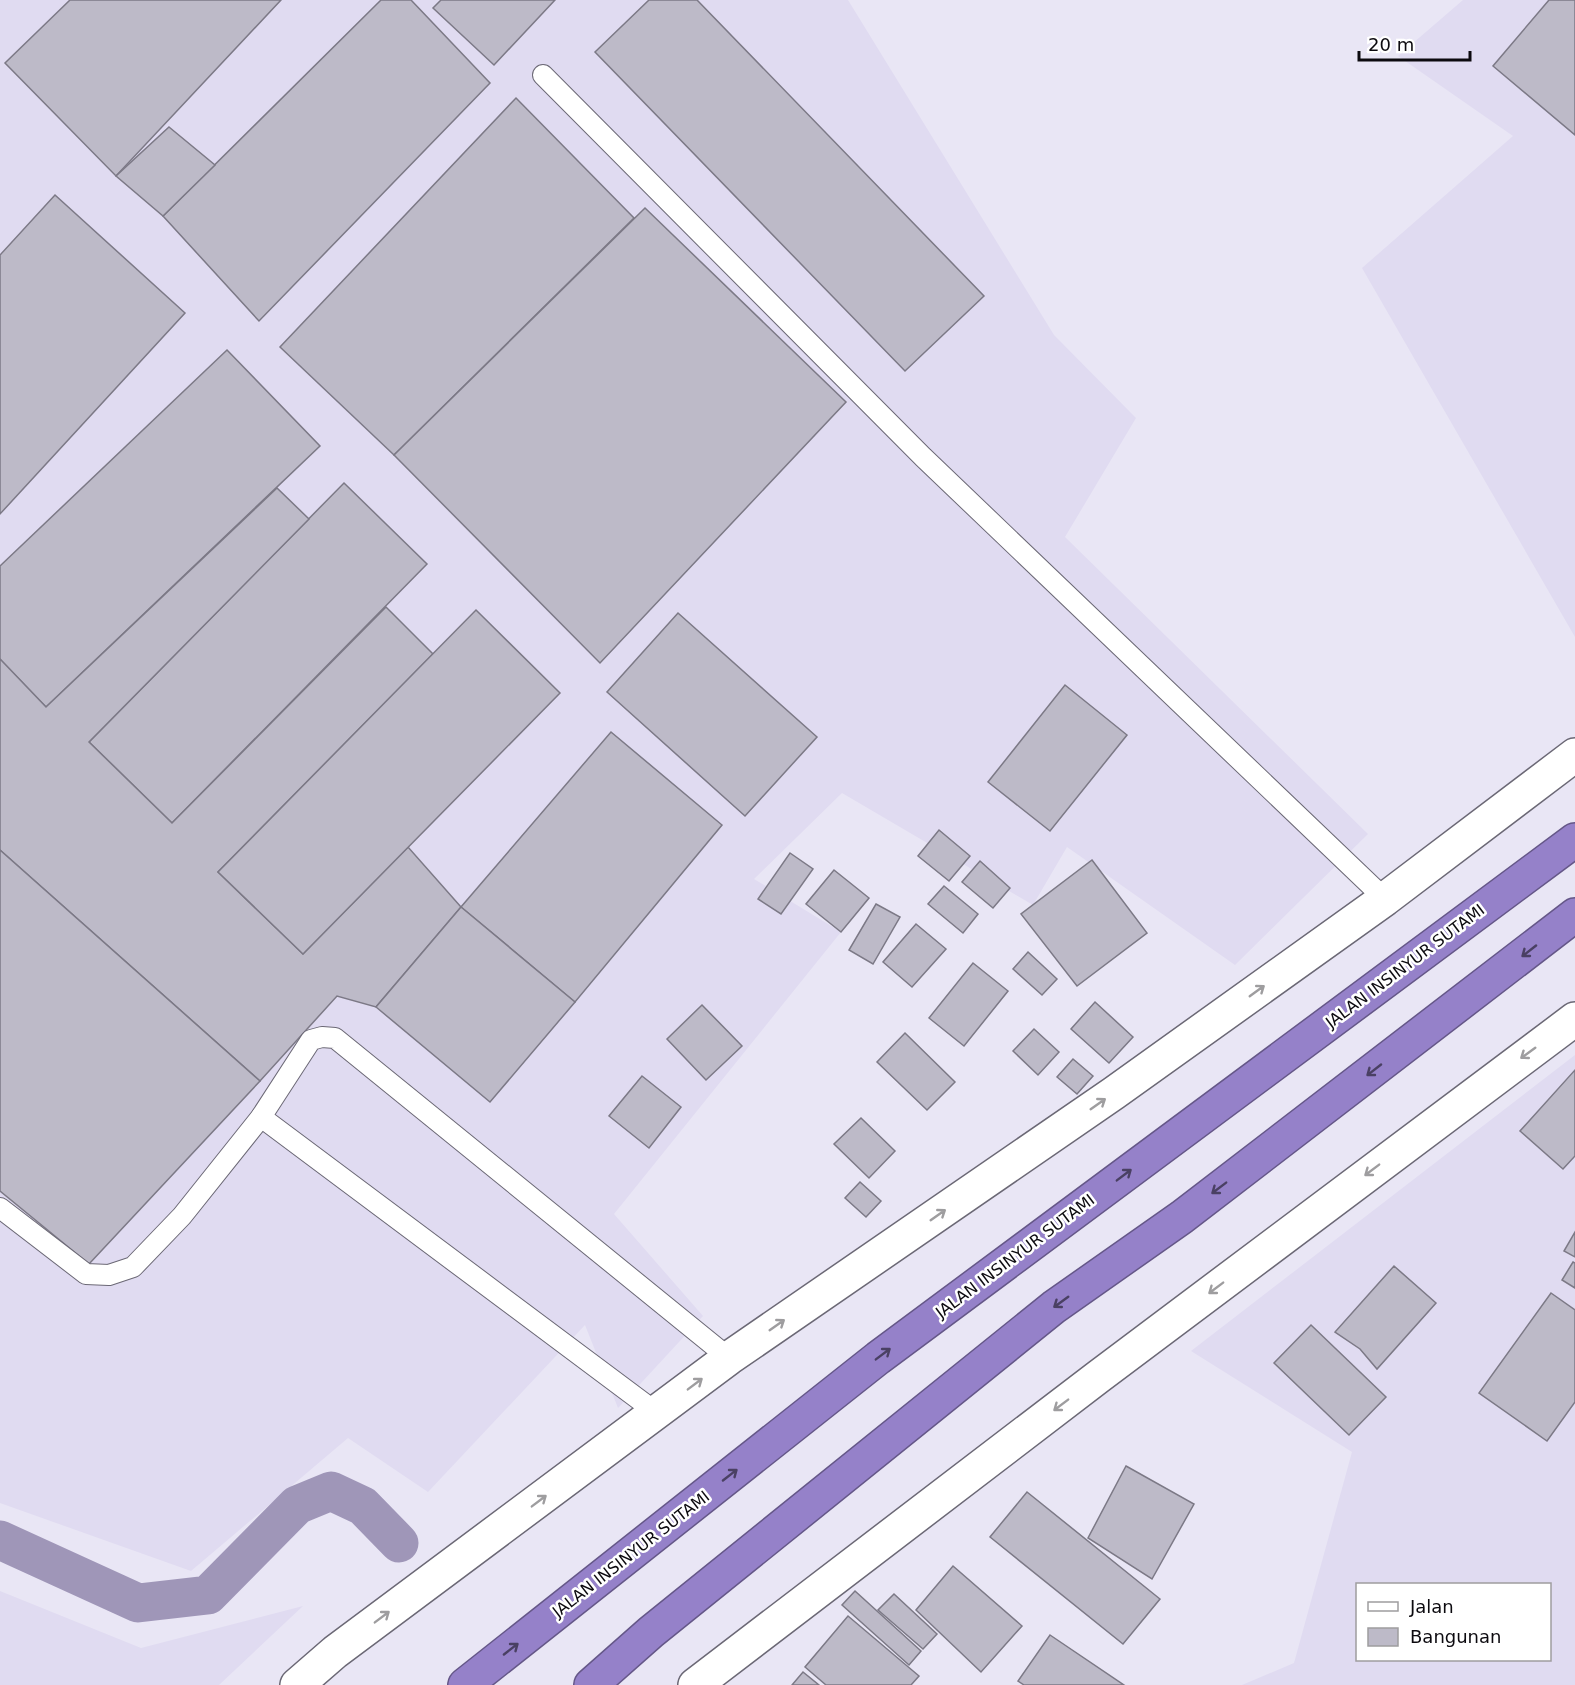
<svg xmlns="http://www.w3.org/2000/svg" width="1575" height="1685" font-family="'DejaVu Sans',sans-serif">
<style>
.built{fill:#e0dbf1;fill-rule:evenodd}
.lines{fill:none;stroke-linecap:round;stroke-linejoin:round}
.canal{stroke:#9f96b8;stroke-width:39}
.building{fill:#bdbac8;stroke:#7c7986;stroke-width:1.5}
.service-casing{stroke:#6b6875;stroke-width:22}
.tertiary-casing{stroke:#6b6875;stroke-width:36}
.motorway-casing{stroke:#655788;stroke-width:36}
.service{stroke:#fff;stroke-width:20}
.tertiary{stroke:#fff;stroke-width:33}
.motorway{stroke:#9581c9;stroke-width:33}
.oneway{stroke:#4a4063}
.oneway2{stroke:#9e9d9f}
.labels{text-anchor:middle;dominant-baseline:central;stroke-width:5;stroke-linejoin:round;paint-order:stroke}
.street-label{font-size:16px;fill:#0c0a0f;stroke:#fff}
</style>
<rect width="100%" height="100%" fill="#e9e6f5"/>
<g class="built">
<polygon points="0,0 848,0 1054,335 1136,418 1065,537 1368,834 1235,965 1067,847 1033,905 842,793 754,879 841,932 614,1214 703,1316 618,1408 585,1325 428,1492 348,1438 191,1571 0,1503"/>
<polygon points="1463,0 1575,0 1575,637 1362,268 1513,136 1398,56"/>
<path d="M 1575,1055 L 1575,1685 L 1242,1685 L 1294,1663 L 1352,1452 L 1191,1351 ZM 1358,1584 L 1550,1584 L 1550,1660 L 1358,1660 Z"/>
<polygon points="0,1591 141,1648 303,1606 219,1685 0,1685"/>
</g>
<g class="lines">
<polyline class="canal" points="0,1540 138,1603 208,1595 297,1505 331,1491 363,1506 399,1543"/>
</g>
<g class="building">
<polygon points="70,0 281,0 116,176 5,63"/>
<polygon points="381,0 411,0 490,83 259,321 163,216"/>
<polygon points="441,0 555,0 494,65 433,8"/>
<polygon points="649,0 697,0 984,296 905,371 595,52"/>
<polygon points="1549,0 1575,0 1575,135 1493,66"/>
<polygon points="516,98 634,218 394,455 280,347"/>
<polygon points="169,127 215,165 163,216 116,176"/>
<polygon points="55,195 185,313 0,514 0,255"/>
<polygon points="645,208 846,402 600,663 394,455"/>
<polygon points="227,350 320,446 46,707 0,659 0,566"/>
<polygon points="344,483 427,564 172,823 89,742"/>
<polygon points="277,488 309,519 89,742 172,823 386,607 433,654 218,872 303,954 408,847 461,907 376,1007 337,996 260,1081 0,850 0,659 46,707"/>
<polygon points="476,610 560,693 303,954 218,872"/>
<polygon points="678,613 817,737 745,816 607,692"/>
<polygon points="1065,685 1127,735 1050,831 988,782"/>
<polygon points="611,732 722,825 575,1002 461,907"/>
<polygon points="939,830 970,856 949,881 918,856"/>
<polygon points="0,850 260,1081 89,1264 0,1191"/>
<polygon points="790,853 813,869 781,914 758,899"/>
<polygon points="1092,860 1147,933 1077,986 1021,914"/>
<polygon points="980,861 1010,888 993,908 962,882"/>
<polygon points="834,870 869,898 841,932 806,904"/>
<polygon points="944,886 978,914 963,933 928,904"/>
<polygon points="876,904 900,917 873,964 849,950"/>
<polygon points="461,907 575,1002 490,1102 376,1007"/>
<polygon points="916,924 946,949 912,987 883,962"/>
<polygon points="1028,952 1057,979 1042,995 1013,969"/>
<polygon points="973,963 1008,991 964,1046 929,1018"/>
<polygon points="1095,1002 1133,1037 1109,1063 1071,1029"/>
<polygon points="702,1005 742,1046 706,1080 667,1039"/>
<polygon points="1034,1029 1059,1052 1038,1075 1013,1051"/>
<polygon points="905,1033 955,1082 927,1110 877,1062"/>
<polygon points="1073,1059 1093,1076 1077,1094 1057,1077"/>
<polygon points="1575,1070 1575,1156 1563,1169 1520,1131"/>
<polygon points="642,1076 681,1107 649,1148 609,1116"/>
<polygon points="861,1118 895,1151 869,1178 834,1144"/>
<polygon points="860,1182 881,1201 866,1217 845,1198"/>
<polygon points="1575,1232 1575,1257 1564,1251"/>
<polygon points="1573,1262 1575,1263 1575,1288 1562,1280"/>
<polygon points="1394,1266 1436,1303 1377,1369 1360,1349 1335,1332"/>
<polygon points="1551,1293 1575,1310 1575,1402 1547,1441 1479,1393"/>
<polygon points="1311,1325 1386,1397 1349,1435 1274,1363"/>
<polygon points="1126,1466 1194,1504 1152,1579 1088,1538"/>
<polygon points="1027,1492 1160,1599 1123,1644 990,1537"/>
<polygon points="953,1566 1022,1626 981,1672 916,1610"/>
<polygon points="855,1591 921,1651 909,1665 842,1605"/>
<polygon points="894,1594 937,1634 923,1649 878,1610"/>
<polygon points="848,1616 919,1676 911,1685 826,1685 805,1667"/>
<polygon points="1050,1635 1124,1685 1024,1685 1018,1681"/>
<polygon points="803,1672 819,1685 792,1685"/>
</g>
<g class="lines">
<defs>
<g id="service">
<polyline points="543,75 923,457 1385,899"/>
<polyline points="261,1117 657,1413"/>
<polyline points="0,1208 86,1274 109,1275 133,1267 182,1216 261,1117 311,1040 322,1037 335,1038 729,1358"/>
</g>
<g id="tertiary">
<polyline points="297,1685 335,1652 729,1358 1114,1093 1385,899 1575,755"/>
<polyline points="695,1685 1098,1377 1575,1019"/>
</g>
<g id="motorway">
<polyline points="465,1685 878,1358 1575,840"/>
<polyline points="591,1685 651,1632 1054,1307 1182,1217 1575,915"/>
</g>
</defs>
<use href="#service" class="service-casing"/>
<use href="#tertiary" class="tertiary-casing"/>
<use href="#motorway" class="motorway-casing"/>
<use href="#service" class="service"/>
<use href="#tertiary" class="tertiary"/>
<use href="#motorway" class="motorway"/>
</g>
<defs><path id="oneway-shaft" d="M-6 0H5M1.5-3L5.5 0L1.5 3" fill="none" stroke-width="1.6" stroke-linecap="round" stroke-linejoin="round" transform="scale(1.5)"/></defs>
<g class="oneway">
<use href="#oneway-shaft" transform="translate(1529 951) rotate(142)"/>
<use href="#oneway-shaft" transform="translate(1374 1070) rotate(142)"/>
<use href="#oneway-shaft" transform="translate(1124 1175) rotate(-37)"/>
<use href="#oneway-shaft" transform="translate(1219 1188) rotate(143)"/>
<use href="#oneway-shaft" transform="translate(1061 1302) rotate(144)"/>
<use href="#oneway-shaft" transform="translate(883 1354) rotate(-37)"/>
<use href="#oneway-shaft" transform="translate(730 1475) rotate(-38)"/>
<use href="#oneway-shaft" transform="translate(511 1649) rotate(-38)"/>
</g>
<g class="oneway2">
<use href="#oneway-shaft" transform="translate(1257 991) rotate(-36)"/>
<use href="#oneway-shaft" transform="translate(1528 1053) rotate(144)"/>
<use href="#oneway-shaft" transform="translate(1098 1104) rotate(-35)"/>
<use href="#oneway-shaft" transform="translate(1372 1170) rotate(143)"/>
<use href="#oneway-shaft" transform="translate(938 1215) rotate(-35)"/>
<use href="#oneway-shaft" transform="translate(1216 1288) rotate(143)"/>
<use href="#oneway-shaft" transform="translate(777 1325) rotate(-35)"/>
<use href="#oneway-shaft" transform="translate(695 1384) rotate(-37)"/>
<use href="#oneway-shaft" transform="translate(1061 1405) rotate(143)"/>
<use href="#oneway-shaft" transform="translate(539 1501) rotate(-37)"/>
<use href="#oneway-shaft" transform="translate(382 1617) rotate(-37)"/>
</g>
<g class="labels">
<g class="street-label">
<text transform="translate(1405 966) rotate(-37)">JALAN INSINYUR SUTAMI</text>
<text transform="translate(1015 1256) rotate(-37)">JALAN INSINYUR SUTAMI</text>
<text transform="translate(631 1554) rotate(-38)">JALAN INSINYUR SUTAMI</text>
</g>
</g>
<rect x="1356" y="1583" width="195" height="78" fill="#ffffff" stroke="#9e9d9f" stroke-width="1.5"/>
<rect x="1368" y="1602" width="30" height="9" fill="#ffffff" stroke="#9e9d9f" stroke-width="1.5"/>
<text x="1410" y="1613" font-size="18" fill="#0c0a0f">Jalan</text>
<rect x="1368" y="1628" width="30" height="18" fill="#bdbac8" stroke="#9e9d9f" stroke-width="1.5"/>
<text x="1410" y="1643" font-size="18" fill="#0c0a0f">Bangunan</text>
<path d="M1359 51v9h111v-9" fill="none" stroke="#0c0a0f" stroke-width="3"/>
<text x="1368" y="51" font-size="18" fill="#0c0a0f" stroke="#ffffff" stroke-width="4.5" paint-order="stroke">20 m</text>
</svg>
